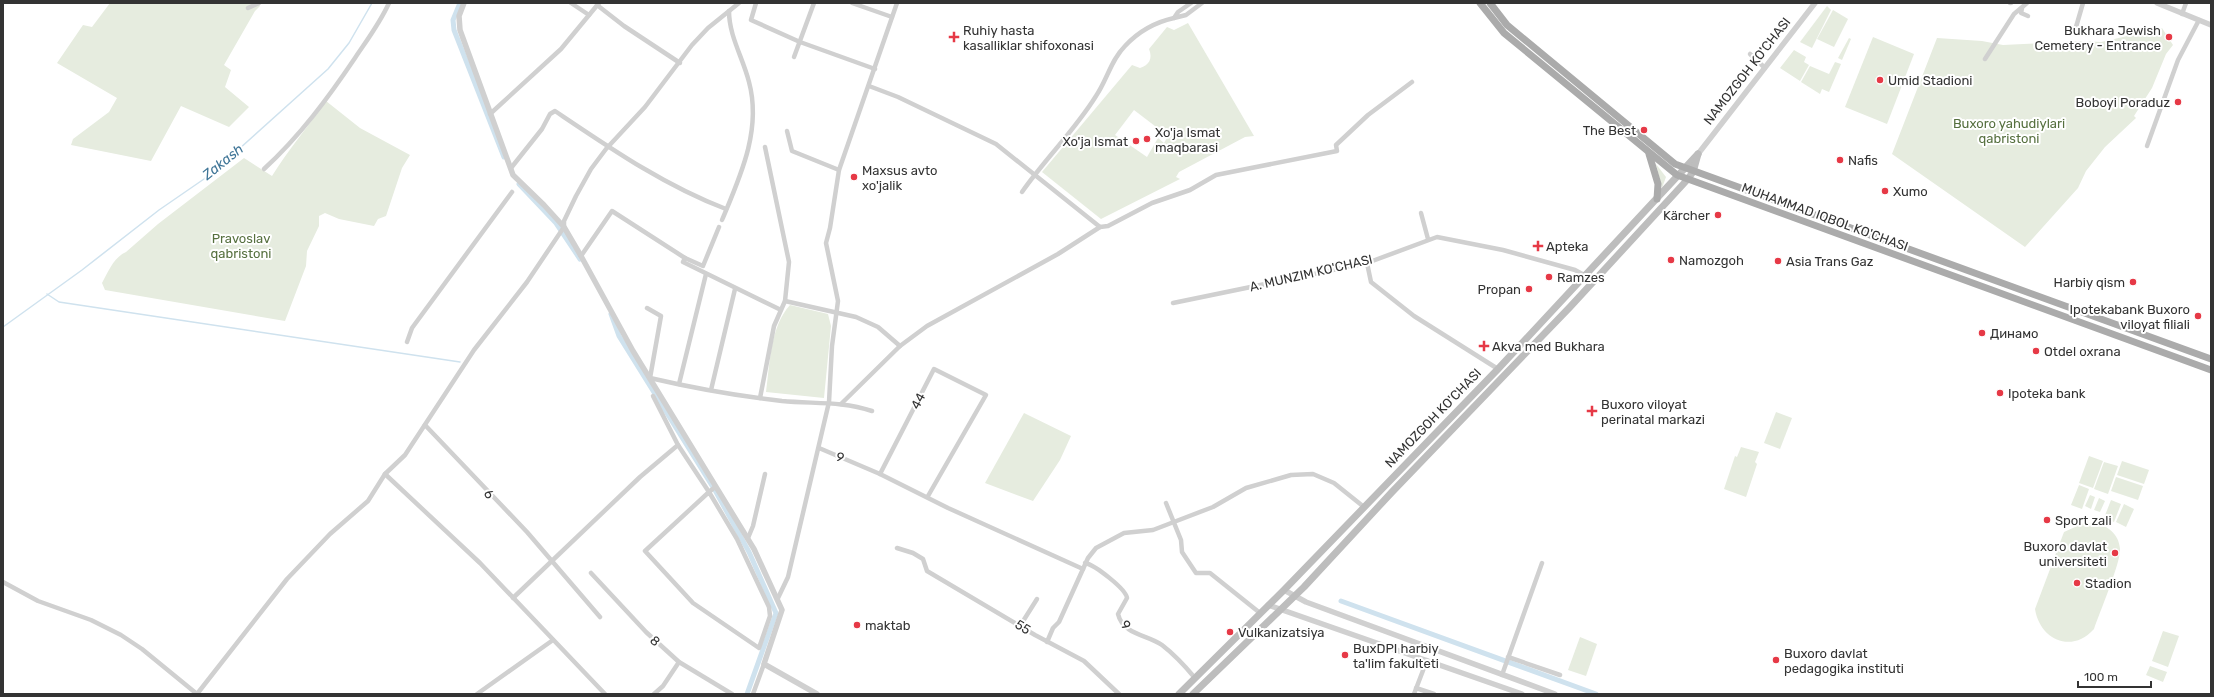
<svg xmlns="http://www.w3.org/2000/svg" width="2214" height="697" font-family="Rubik,sans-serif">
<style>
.green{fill:#e6ecdf;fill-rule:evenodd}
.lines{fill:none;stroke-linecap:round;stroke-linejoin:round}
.stream{stroke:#cfe2ee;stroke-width:1.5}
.canal{stroke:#cfe2ee;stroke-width:5}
.minor{stroke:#d0d0d0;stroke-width:4.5}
.tertiary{stroke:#d0d0d0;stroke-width:5.5}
.secondary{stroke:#bdbdbd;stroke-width:7}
.primary{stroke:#ababab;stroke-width:7}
.poi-dot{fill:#e63946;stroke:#fff;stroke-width:1.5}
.labels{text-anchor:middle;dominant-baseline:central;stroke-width:4;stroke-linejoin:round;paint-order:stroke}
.poi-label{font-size:13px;fill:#333;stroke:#fff;text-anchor:start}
.street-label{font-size:13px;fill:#333;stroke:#fff}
.park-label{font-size:13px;fill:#56703f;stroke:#fff}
.water-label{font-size:14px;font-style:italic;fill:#3f7597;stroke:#fff}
</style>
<rect width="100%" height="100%" fill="#fff"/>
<g class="green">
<polygon points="110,3 259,3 260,6 255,11 224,65 231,70 225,87 249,107 229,127 181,106 151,161 71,145 73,139 109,112 117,98 57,63 83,25 92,27"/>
<polygon points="1827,6 1831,10 1812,48 1800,42"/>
<polygon points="1833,10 1848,19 1834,47 1817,39"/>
<path d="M 1188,23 L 1254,136 L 1245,137 L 1179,172 L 1176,177 L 1180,179 L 1101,219 L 1042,172 L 1132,65 L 1140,68 C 1149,65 1153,59 1149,49 L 1167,27 L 1174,30 ZM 1134,110 L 1168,136 L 1164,143 L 1158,138 L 1147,157 L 1115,135 Z"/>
<polygon points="2162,28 2173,45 2166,54 2152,88 2134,116 2136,118 2105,147 2086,171 2078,188 2025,247 1892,154 1937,38 1982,41 2003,45 2081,41 2101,42"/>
<polygon points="1873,37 1914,54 1887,124 1845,107"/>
<polygon points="1849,38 1851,39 1842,60 1838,58"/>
<polygon points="1794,50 1806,57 1804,62 1809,65 1800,81 1780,68"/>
<polygon points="1835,62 1841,64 1829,92 1822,89 1820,94 1801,82 1810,66 1829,74"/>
<path d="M 326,101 L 360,128 L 410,155 L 402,168 L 386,216 L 378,219 L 374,226 L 339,219 L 325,213 L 319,216 L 319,226 L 307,251 L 306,266 L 285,321 L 105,290 L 102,283 C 108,272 114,257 126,252 L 158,224 L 244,158 L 272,176 C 288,150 308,127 326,101 Z"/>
<polygon points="1656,164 1666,177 1662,188"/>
<path d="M 790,305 L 828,314 L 831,326 L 824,398 L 766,392 C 770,364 770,327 790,305 Z"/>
<polygon points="1776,412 1792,418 1780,449 1764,443"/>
<polygon points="1024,413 1071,436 1060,460 1033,501 985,483"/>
<polygon points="1741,447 1759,452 1755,462 1757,464 1746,497 1724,489 1735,456 1737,457"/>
<polygon points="2089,456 2103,461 2093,488 2079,483"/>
<polygon points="2122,461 2149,470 2144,484 2117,475"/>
<polygon points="2104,462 2118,466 2108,494 2094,489"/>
<polygon points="2116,477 2143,486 2138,500 2111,491"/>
<polygon points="2079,485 2089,489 2082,509 2071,505"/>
<polygon points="2090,495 2095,497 2091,509 2085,506"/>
<polygon points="2099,498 2105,501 2100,512 2094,510"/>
<polygon points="2111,500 2121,504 2114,522 2104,518"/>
<polygon points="2124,504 2134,509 2126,527 2116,522"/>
<path d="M 2095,523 C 2108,526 2119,534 2120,549 C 2121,562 2099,614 2094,629 C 2072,654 2040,640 2035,609 L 2064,532 L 2084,523 Z"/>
<polygon points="2163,631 2179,636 2168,667 2152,661"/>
<polygon points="1580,637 1597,644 1586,676 1568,670"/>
<polygon points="2150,666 2167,672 2163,682 2146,675"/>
</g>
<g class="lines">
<g class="stream">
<polyline points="47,294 59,302 460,362"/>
<polyline points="3,327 82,270 159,210 204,179 229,158 328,69 349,43 372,3"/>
</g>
<g class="canal">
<polyline points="460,3 453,20 454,30 504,157"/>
<polyline points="519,184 556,223 580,259"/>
<polyline points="611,314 619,336 716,492 749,552 776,613 747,694"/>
<polyline points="1341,601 1596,694"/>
</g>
<g class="minor">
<polyline points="571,3 589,15"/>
<polyline points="756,3 751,20 800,42 875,69"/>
<polyline points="852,3 892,17"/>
<polyline points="1191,3 1178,12 1174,18 1186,15 1202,3"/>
<polyline points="2010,3 2011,3"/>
<polyline points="597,5 624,26 680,63"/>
<polyline points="248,8 259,3"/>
<polyline points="2022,8 2021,13 2028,16"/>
<polyline points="2182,14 2186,3"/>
<polyline points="2076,27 2083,3"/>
<polyline points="1750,54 1765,68"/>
<polyline points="794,57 814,3"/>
<polyline points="1985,59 2014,14 2027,3"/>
<polyline points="869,86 898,97 996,144 1100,227 1108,226 1152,203 1190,190 1216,175 1337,151 1336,145 1368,115 1412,82"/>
<polyline points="490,114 561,49 599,3"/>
<polyline points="787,131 792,151 839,170"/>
<polyline points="2147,146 2178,60 2199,20"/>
<path d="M 511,168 L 542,129 L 550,114 L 555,111 C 610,148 665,186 726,209"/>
<path d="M 264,169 C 300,136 328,98 355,58 C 367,40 380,23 389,3"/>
<path d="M 1022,192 C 1045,159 1075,130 1096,96 C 1107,80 1111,60 1125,46 C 1138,32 1156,22 1174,18"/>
<polyline points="1421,213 1428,239"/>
<path d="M 722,220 C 740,177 762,130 749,82 C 743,58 729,36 729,11"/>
<polyline points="581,256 612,211 685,258 683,262 779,309"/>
<polyline points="685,258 703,266 719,227"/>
<polyline points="1367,263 1371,282 1414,316 1498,369"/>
<polyline points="785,301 856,317 878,327 900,346"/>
<polyline points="1173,303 1367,263 1437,237 1503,250 1575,270 1586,276"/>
<path d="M 647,308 L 661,316 L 650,378 C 693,388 738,396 782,401 C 815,404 841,401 872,411"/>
<polyline points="407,342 412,328 512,192"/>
<polyline points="679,384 706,274"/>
<polyline points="711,390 735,289"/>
<polyline points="653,396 678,445 709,492 715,487"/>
<polyline points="760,398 774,326 785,301 789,262 765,147"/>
<polyline points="841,404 900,346 927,326 1058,254 1100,227"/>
<polyline points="425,425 527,532 600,617"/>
<polyline points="819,448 880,474 948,508 1083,569"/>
<polyline points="385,474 480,563 605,694"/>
<polyline points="880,474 934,369 986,395 928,496"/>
<polygon points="709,492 737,539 769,607 770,616 759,648 693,603 645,551"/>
<polyline points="1166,503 1181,540 1182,552 1196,573 1210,573 1260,613"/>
<polyline points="748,538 753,526 765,474"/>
<polyline points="897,548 913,553 923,559 927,571 1035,635 1084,661 1119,694"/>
<path d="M 1085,563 C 1095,565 1126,589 1127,598 L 1118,614 C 1123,635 1149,635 1162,645 C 1175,655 1185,666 1195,678"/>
<polyline points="591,573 646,632 679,662 732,694"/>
<polyline points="3,582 38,601 91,620 121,635 142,649 197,694"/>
<polyline points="513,598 640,477 678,445"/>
<polyline points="778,598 788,577 829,402 832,346 838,301 826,243 830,228 839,170 897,3"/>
<polyline points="1020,626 1037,599"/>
<polyline points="1047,642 1053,628 1059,622 1088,558 1096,548 1124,533 1153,530 1213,507 1246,488 1291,475 1313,474 1334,483 1364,507"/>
<polyline points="1508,657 1560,675"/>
<polyline points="1502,675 1542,563"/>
<polyline points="1416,688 1434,694"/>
<polyline points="197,694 287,579 330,534 368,501 385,474 405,455 474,350 527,282 564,227 564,221 576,196 591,169 606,149 645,107 692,45 708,28 739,3"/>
<polyline points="477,694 553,640"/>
<polyline points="654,694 663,686 679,662"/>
<polyline points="753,694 764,664"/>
<polyline points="1414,694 1427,660"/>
</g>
<g class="tertiary">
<polyline points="464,3 459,16 460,30 513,175 544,205 564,227 581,256 633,351 754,549 782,610 764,664 817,694"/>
<polyline points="2157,3 2211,25"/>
<polyline points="1698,154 1815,3"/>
<polyline points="1284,590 1306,602 1555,694"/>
<polyline points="1268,605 1522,694"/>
</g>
<g class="secondary">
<polyline points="1179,694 1284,590 1498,369 1698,154"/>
<polyline points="1193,694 1304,587 1392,492 1570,307 1687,180 1693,172 1698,154"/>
</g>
<g class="primary">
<polyline points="1480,3 1504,33 1677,175 2211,370"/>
<polyline points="1490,3 1507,25 1675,164 2211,359"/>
<polyline points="1649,154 1658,184 1657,199"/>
</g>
</g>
<g class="poi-dot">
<path d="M952 31h4v4h4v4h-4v4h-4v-4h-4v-4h4z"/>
<circle cx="2169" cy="37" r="4"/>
<circle cx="1880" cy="80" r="4"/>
<circle cx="2178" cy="102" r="4"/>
<circle cx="1644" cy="130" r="4"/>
<circle cx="1147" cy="139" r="4"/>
<circle cx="1136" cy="141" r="4"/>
<circle cx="1840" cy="160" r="4"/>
<circle cx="854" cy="177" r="4"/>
<circle cx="1885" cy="191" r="4"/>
<circle cx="1718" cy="215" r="4"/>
<path d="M1536 240h4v4h4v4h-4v4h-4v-4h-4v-4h4z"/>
<circle cx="1671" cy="260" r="4"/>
<circle cx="1778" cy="261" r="4"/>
<circle cx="1549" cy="277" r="4"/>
<circle cx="2133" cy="282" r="4"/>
<circle cx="1529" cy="289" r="4"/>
<circle cx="2198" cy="316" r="4"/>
<circle cx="1982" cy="333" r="4"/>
<path d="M1482 340h4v4h4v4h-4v4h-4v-4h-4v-4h4z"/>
<circle cx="2036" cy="351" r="4"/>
<circle cx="2000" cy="393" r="4"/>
<path d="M1590 405h4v4h4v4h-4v4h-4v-4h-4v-4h4z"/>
<circle cx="2047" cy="520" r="4"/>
<circle cx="2115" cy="553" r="4"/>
<circle cx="2077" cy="583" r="4"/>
<circle cx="857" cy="625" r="4"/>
<circle cx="1230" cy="632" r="4"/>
<circle cx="1345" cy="655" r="4"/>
<circle cx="1776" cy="660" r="4"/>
</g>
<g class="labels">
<g class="poi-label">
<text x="963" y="30">Ruhiy hasta<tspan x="963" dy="15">kasalliklar shifoxonasi</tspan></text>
<text x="2161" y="30" text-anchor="end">Bukhara Jewish<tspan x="2161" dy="15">Cemetery - Entrance</tspan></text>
<text x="1888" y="80">Umid Stadioni</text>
<text x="2170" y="102" text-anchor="end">Boboyi Poraduz</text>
<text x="1636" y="130" text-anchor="end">The Best</text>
<text x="1155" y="132">Xo'ja Ismat<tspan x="1155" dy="15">maqbarasi</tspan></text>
<text x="1128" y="141" text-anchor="end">Xo'ja Ismat</text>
<text x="1848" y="160">Nafis</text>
<text x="862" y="170">Maxsus avto<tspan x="862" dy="15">xo'jalik</tspan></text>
<text x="1893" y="191">Xumo</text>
<text x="1710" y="215" text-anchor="end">Kärcher</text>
<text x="1546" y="246">Apteka</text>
<text x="1679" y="260">Namozgoh</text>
<text x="1786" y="261">Asia Trans Gaz</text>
<text x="1557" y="277">Ramzes</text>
<text x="2125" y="282" text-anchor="end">Harbiy qism</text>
<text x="1521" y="289" text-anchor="end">Propan</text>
<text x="2190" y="309" text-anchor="end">Ipotekabank Buxoro<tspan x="2190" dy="15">viloyat filiali</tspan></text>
<text x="1990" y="333">Динамо</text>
<text x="1492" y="346">Akva med Bukhara</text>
<text x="2044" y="351">Otdel oxrana</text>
<text x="2008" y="393">Ipoteka bank</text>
<text x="1601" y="404">Buxoro viloyat<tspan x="1601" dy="15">perinatal markazi</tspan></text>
<text x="2055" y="520">Sport zali</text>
<text x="2107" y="546" text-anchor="end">Buxoro davlat<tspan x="2107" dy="15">universiteti</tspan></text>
<text x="2085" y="583">Stadion</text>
<text x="865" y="625">maktab</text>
<text x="1238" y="632">Vulkanizatsiya</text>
<text x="1353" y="648">BuxDPI harbiy<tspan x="1353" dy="15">ta'lim fakulteti</tspan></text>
<text x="1784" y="653">Buxoro davlat<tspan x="1784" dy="15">pedagogika instituti</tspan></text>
</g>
<g class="street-label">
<text transform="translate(1747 71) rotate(-52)">NAMOZGOH KO'CHASI</text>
<text transform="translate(1825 217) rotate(20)">MUHAMMAD IQBOL KO'CHASI</text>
<text transform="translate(1311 273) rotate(-13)">A. MUNZIM KO'CHASI</text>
<text transform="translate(918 401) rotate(-62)">44</text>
<text transform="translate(1433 418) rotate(-46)">NAMOZGOH KO'CHASI</text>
<text transform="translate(840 457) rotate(23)">9</text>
<text transform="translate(489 494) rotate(46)">6</text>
<text transform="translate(1126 625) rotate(45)">9</text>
<text transform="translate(1023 627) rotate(32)">55</text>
<text transform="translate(655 641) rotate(42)">8</text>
</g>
<g class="park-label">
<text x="2009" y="123">Buxoro yahudiylari<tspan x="2009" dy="15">qabristoni</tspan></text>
<text x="241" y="238">Pravoslav<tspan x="241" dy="15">qabristoni</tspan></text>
</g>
<g class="water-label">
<text transform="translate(223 162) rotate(-39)">Zakash</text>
</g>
</g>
<rect width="2214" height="697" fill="none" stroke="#333333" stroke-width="8"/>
<path d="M2078 681v6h73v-6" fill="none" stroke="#333333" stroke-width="2"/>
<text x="2084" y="681" font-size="12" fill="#333333" stroke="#ffffff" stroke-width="3" paint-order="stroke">100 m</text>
</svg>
